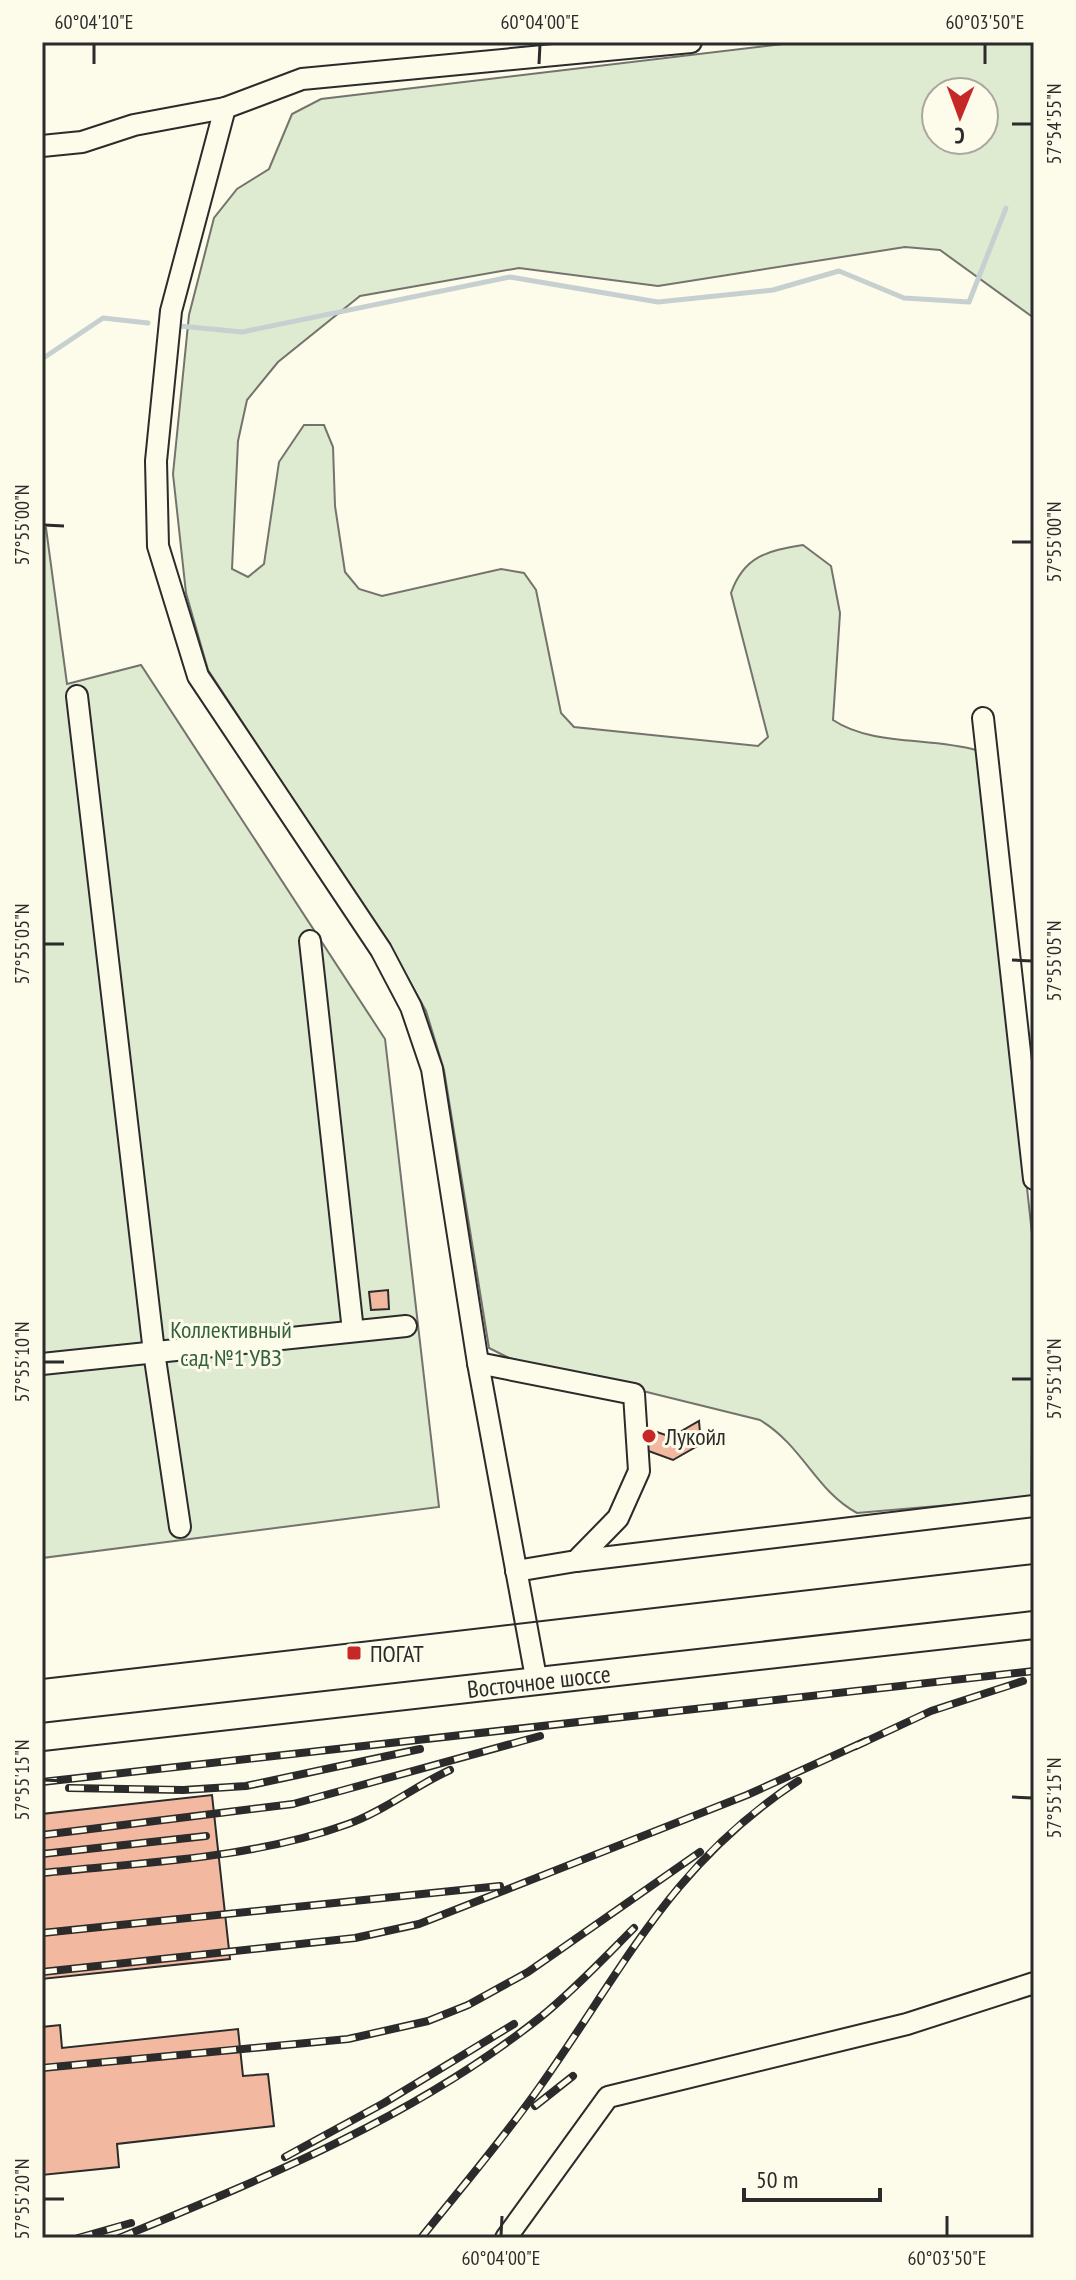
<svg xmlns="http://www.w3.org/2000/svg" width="1076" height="2280" font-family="'PT Sans Narrow',sans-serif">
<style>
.green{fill:#deebd1;stroke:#74746e;stroke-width:2;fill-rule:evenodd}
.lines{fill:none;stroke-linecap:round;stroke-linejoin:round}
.stream{stroke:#c7d0d0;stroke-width:5}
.building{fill:#f2b8a0;stroke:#2b2b2b;stroke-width:2}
.minor-casing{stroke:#2b2b2b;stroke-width:24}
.major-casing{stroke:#2b2b2b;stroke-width:30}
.minor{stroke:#fdfbea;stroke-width:20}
.major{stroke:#fdfbea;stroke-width:26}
.tram{stroke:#2b2b2b;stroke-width:2}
.rail-casing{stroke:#2b2b2b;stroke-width:8}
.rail{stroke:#fdfbea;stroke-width:5;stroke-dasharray:15;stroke-linecap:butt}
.ticks{fill:none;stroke:#2b2b2b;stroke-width:3}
.poi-dot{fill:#c62828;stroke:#fdfbea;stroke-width:3}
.labels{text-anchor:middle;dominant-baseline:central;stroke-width:6;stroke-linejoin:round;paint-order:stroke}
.park-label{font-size:24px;fill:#34623c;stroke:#fdfbea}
.poi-label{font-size:24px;fill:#2b2b2b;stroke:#fdfbea;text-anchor:start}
.street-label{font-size:24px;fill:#2b2b2b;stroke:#fdfbea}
.neatline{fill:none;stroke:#2b2b2b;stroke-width:3}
.ticks-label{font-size:20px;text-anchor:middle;fill:#2b2b2b}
</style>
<rect width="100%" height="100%" fill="#fdfbea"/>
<g class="green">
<path d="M 800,42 L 1034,42 L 1034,318 L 940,250 L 905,247 L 658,286 L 519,268 L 360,296 L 278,362 L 247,400 L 238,441 L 232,569 L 248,577 L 264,564 L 279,462 L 304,425 L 324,425 L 333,447 L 335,506 L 345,572 L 359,589 L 382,596 L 501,569 L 524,573 L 536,590 L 561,713 L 574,727 L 758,746 L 768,737 L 731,593 C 744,556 767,551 803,545 L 831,566 L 840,613 L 833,720 C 872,746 930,737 976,750 L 981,767 L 1034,1252 L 1031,1498 L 857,1513 C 815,1490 804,1447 760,1420 L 509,1358 L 489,1348 L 444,1070 L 426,1011 L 391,948 L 208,670 L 186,593 L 173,474 L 189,315 L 214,218 L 237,189 L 269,169 L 292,114 L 321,99 ZM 936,92 L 984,92 L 984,140 L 936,140 Z"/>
<polygon points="46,528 67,684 141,665 385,1039 439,1507 42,1558 42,529"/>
</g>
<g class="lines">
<g class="stream">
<polyline points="180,326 242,332 510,277 658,302 773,290 839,271 904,298 969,302 1006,208"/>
<polyline points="42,359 103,318 148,323"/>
</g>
</g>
<g class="building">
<polygon points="388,1290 389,1309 371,1310 369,1292"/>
<polygon points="699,1421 701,1444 673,1460 643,1449 640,1426 671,1437"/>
<polygon points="212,1795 230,1959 42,1979 42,1814"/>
<polygon points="60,2025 62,2048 238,2029 243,2076 268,2074 274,2126 117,2144 119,2167 42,2175 42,2027"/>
</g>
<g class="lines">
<defs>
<g id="minor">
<polyline points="225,108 171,311 156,461 158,546 198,676 381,950 411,1007 432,1069 478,1363 537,1683"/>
<polyline points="42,146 82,142 134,125 225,108 302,79 691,42"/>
<polyline points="77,696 154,1352 180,1527"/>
<polyline points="983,718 1034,1179"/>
<polyline points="310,941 353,1331"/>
<polyline points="478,1363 634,1394 639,1471 618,1518 576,1561 516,1571"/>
<polyline points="42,1364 406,1326"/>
<polyline points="576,1561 1034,1506"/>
<polyline points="506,2238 608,2097 907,2024 1034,1983"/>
</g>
<g id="major">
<path id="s1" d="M 42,1737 L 1034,1625"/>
</g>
</defs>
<use href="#minor" class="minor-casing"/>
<use href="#major" class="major-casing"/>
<use href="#minor" class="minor"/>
<use href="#major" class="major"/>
<polyline class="tram" points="42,1679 1034,1564"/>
<defs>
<g id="rail">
<polyline points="856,1746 931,1711 1023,1681"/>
<polyline points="42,1782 1034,1671"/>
<polyline points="69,1788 183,1790 246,1786 420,1749"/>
<polyline points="42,1835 293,1804 540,1736"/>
<polyline points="42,1854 206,1836"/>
<path d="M 42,1873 C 144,1862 251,1859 348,1824 C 384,1811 415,1786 450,1770"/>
<polyline points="42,1933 500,1886"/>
<polyline points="42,1972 355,1938 419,1924 747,1795 866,1741"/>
<polyline points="42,2068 348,2039 428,2021 468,2005 528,1972 700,1852"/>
<polyline points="535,2106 573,2076"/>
<polyline points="285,2157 384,2103 514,2024"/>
<polyline points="78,2238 131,2223"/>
<path d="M 119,2238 C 267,2177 415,2117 542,2016 C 575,1989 604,1958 634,1928"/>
<path d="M 421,2238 C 461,2188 504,2138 541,2085 C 624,1968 671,1864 798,1781"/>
</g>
</defs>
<use href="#rail" class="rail-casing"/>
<use href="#rail" class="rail"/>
</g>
<path class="ticks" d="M 94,64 L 94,44M 539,64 L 540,44M 985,64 L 985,44M 1012,124 L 1032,124M 44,525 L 64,526M 1012,542 L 1032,542M 44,944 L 64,944M 1012,960 L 1032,961M 44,1362 L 64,1362M 1012,1379 L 1032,1379M 44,1780 L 64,1781M 1012,1797 L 1032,1798M 44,2199 L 64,2199M 501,2236 L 502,2216M 947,2236 L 947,2216"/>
<g class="poi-dot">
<circle cx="649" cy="1436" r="8"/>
<rect x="346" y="1645" width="16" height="16" rx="4"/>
</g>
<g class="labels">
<g class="park-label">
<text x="231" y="1329">Коллективный<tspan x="231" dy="28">сад №1 УВЗ</tspan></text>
</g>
<g class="poi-label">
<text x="665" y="1436">Лукойл</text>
<text x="370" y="1653">ПОГАТ</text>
</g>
<g class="street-label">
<text stroke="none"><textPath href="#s1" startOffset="500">Восточное шоссе</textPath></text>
</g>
</g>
<rect width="1076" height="2280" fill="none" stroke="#fdfbea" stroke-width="88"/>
<g transform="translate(960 116) rotate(181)"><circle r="38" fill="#fdfbea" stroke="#a9a89e" stroke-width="2"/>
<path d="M0-6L14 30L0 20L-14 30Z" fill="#c62828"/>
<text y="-12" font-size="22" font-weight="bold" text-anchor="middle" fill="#2b2b2b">С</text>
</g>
<path d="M744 2188v12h136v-12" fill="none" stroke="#2b2b2b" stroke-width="4"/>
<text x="756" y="2188" font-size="24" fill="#2b2b2b" stroke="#fdfbea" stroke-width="6" paint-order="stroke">50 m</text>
<rect x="44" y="44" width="988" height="2192" class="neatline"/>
<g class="ticks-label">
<text x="94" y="29">60°04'10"E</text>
<text x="540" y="29">60°04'00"E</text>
<text x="985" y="29">60°03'50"E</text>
<text transform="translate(1054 124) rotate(-90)" y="7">57°54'55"N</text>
<text transform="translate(22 525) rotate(-90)" y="7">57°55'00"N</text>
<text transform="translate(1054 542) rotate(-90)" y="7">57°55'00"N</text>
<text transform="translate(22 944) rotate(-90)" y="7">57°55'05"N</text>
<text transform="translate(1054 961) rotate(-90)" y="7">57°55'05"N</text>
<text transform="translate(22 1362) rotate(-90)" y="7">57°55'10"N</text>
<text transform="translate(1054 1379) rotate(-90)" y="7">57°55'10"N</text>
<text transform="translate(22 1780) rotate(-90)" y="7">57°55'15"N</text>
<text transform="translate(1054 1798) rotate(-90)" y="7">57°55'15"N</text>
<text transform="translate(22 2199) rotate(-90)" y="7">57°55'20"N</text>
<text x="501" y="2265">60°04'00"E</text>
<text x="947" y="2265">60°03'50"E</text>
</g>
</svg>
